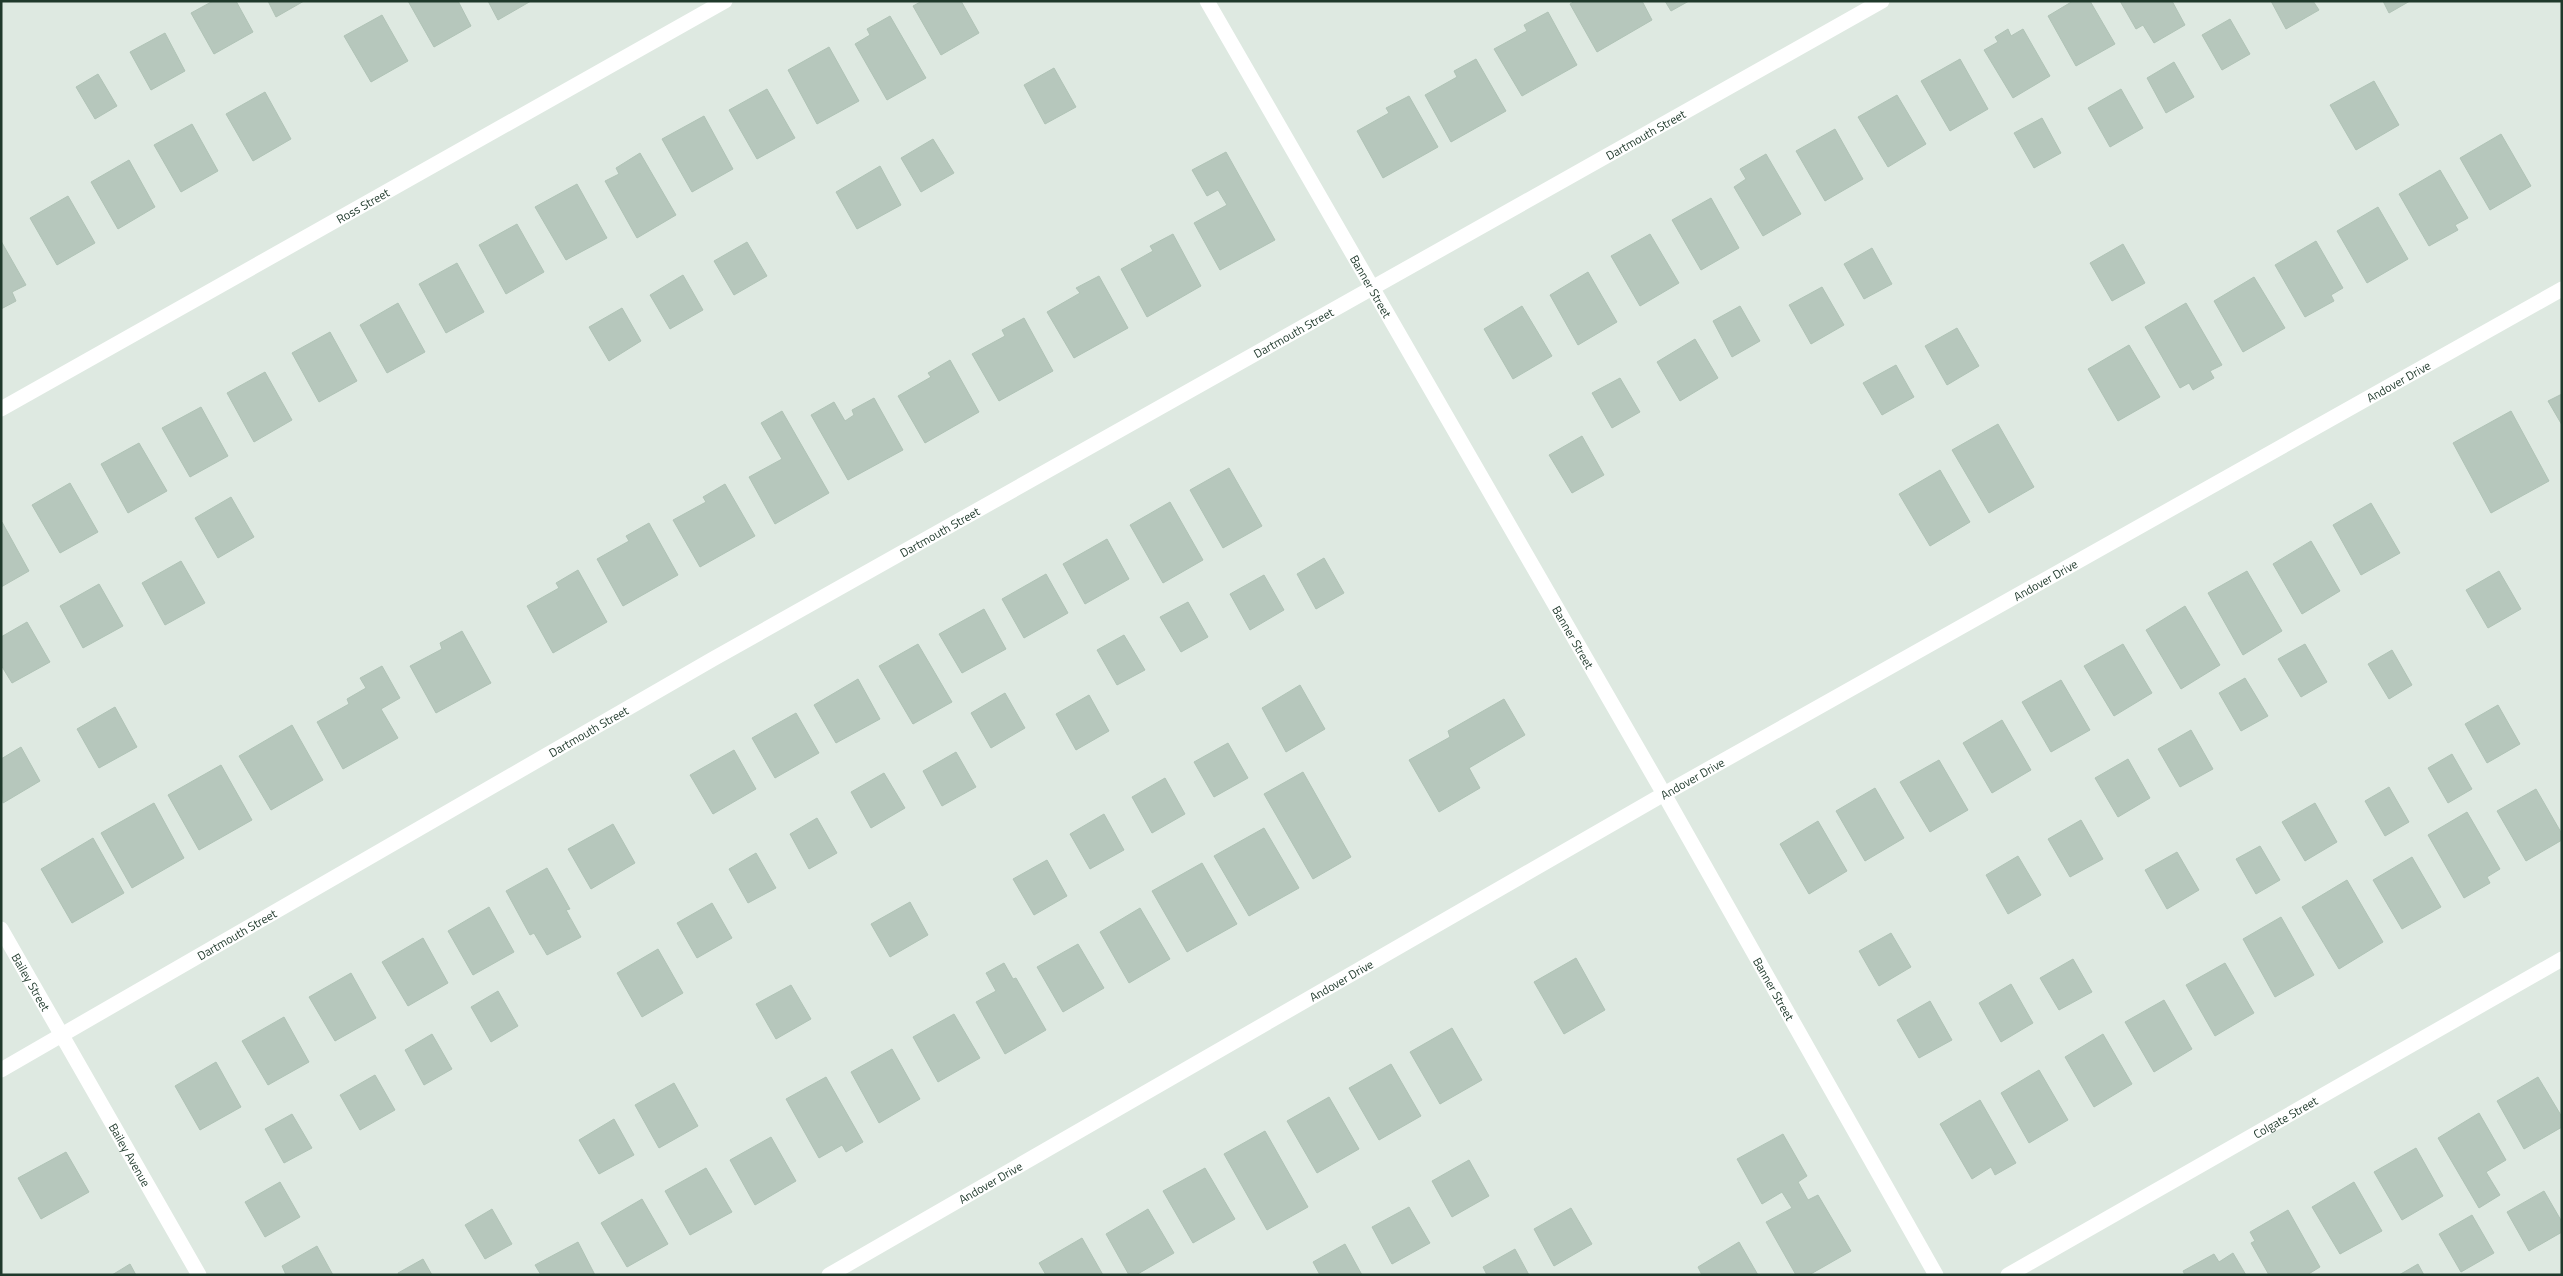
<svg xmlns="http://www.w3.org/2000/svg" width="2563" height="1276" font-family="'Titillium Web',sans-serif">
<style>
.building{fill:#b6c7bc;stroke:#b0c3b6}
.lines{fill:none;stroke-linecap:round;stroke-linejoin:round}
.minor{stroke:#fff;stroke-width:15}
.labels{text-anchor:middle;dominant-baseline:central;stroke-width:4.5;stroke-linejoin:round;paint-order:stroke}
.street-label{font-size:12px;fill:#1f392b;stroke:#eef6f0}
</style>
<rect width="100%" height="100%" fill="#dee9e1"/>
<g class="building">
<polygon points="213,1 236,1 253,32 214,54 191,13"/>
<polygon points="268,1 304,1 276,17"/>
<polygon points="408,1 458,1 471,26 434,47"/>
<polygon points="488,1 531,1 498,20"/>
<polygon points="922,1 961,1 979,33 941,55 913,6"/>
<polygon points="1575,1 1642,1 1652,20 1597,52 1570,4"/>
<polygon points="1665,1 1689,1 1671,11"/>
<polygon points="2073,1 2090,1 2115,44 2076,66 2048,16"/>
<polygon points="2120,1 2172,1 2185,25 2154,43 2143,25 2136,29"/>
<polygon points="2271,1 2313,1 2319,10 2286,29"/>
<polygon points="2383,1 2410,1 2389,13"/>
<polygon points="1548,12 1577,65 1522,96 1494,49 1527,31 1524,25"/>
<polygon points="382,15 408,61 371,82 344,36"/>
<polygon points="890,16 926,78 887,100 855,44 870,35 867,29"/>
<polygon points="2230,19 2250,54 2222,70 2202,35"/>
<polygon points="2008,29 2011,36 2023,29 2050,76 2013,98 1984,50 1998,42 1995,37"/>
<polygon points="165,33 185,71 151,90 130,52"/>
<polygon points="829,47 859,101 817,124 788,70"/>
<polygon points="1476,59 1506,111 1451,142 1425,95 1457,77 1454,71"/>
<polygon points="1960,59 1988,109 1950,131 1921,81"/>
<polygon points="2174,62 2194,97 2166,113 2147,78"/>
<polygon points="1054,68 1076,107 1045,124 1024,85"/>
<polygon points="98,74 117,106 95,119 76,87"/>
<polygon points="2374,81 2399,125 2356,150 2330,105"/>
<polygon points="767,89 795,138 757,159 729,110"/>
<polygon points="2121,89 2143,128 2110,147 2088,108"/>
<polygon points="265,92 291,139 253,161 226,114"/>
<polygon points="1897,95 1926,144 1888,167 1858,117"/>
<polygon points="1409,96 1438,147 1383,178 1357,131 1389,113 1386,108"/>
<polygon points="704,116 733,169 692,192 662,139"/>
<polygon points="2042,118 2061,153 2034,168 2014,133"/>
<polygon points="192,124 218,171 181,192 154,145"/>
<polygon points="1835,129 1863,179 1825,201 1796,151"/>
<polygon points="2501,134 2531,186 2490,210 2460,158"/>
<polygon points="933,139 954,173 921,192 901,158"/>
<polygon points="1226,152 1275,240 1220,270 1194,223 1227,205 1218,190 1207,196 1192,170"/>
<polygon points="640,153 676,215 637,238 605,181 619,174 616,168"/>
<polygon points="1766,154 1801,214 1763,236 1734,187 1746,179 1740,169"/>
<polygon points="129,160 155,207 118,229 91,182"/>
<polygon points="880,166 901,205 857,229 836,192"/>
<polygon points="2440,170 2468,218 2455,225 2458,230 2429,246 2399,194"/>
<polygon points="577,184 607,238 566,260 535,207"/>
<polygon points="68,196 95,243 57,265 30,218"/>
<polygon points="1711,198 1739,248 1701,270 1672,220"/>
<polygon points="2378,207 2408,259 2367,283 2337,231"/>
<polygon points="517,224 544,272 506,294 479,245"/>
<polygon points="1173,234 1201,286 1147,317 1121,269 1153,251 1150,246"/>
<polygon points="1650,234 1679,283 1640,306 1611,256"/>
<polygon points="1,241 26,285 12,292 16,301 1,309"/>
<polygon points="2316,241 2343,288 2331,295 2334,301 2305,317 2275,265"/>
<polygon points="747,242 767,276 734,295 714,261"/>
<polygon points="2123,244 2145,283 2112,301 2090,263"/>
<polygon points="1872,248 1892,284 1864,299 1844,264"/>
<polygon points="457,263 484,312 446,333 419,284"/>
<polygon points="1588,272 1617,322 1578,345 1550,295"/>
<polygon points="683,275 703,310 670,329 650,295"/>
<polygon points="1099,276 1128,328 1074,358 1047,312 1080,293 1076,288"/>
<polygon points="2254,277 2285,328 2243,352 2214,301"/>
<polygon points="1822,287 1844,325 1811,344 1789,305"/>
<polygon points="398,303 425,352 387,373 360,325"/>
<polygon points="2186,303 2222,365 2210,371 2214,378 2193,390 2189,383 2180,388 2145,327"/>
<polygon points="1522,306 1552,356 1513,379 1484,329"/>
<polygon points="1740,306 1760,341 1732,357 1713,321"/>
<polygon points="622,308 641,341 609,361 589,327"/>
<polygon points="1024,318 1053,371 999,401 972,354 1005,336 1002,330"/>
<polygon points="1957,328 1979,366 1947,385 1925,346"/>
<polygon points="330,332 357,381 319,402 292,353"/>
<polygon points="1695,339 1718,378 1680,401 1657,362"/>
<polygon points="2129,345 2160,397 2118,421 2088,369"/>
<polygon points="950,360 979,412 925,443 898,396 931,377 928,373"/>
<polygon points="1896,365 1914,397 1882,415 1863,383"/>
<polygon points="265,372 292,420 254,442 227,393"/>
<polygon points="1620,378 1640,412 1612,428 1592,393"/>
<polygon points="2562,394 2562,425 2548,401"/>
<polygon points="874,398 903,450 848,480 811,415 834,402 845,421 854,415 852,410"/>
<polygon points="201,407 228,456 190,477 162,428"/>
<polygon points="782,411 829,493 775,524 749,477 782,459 761,423"/>
<polygon points="2511,411 2549,481 2491,513 2453,443"/>
<polygon points="1998,424 2034,487 1989,513 1952,450"/>
<polygon points="1582,436 1604,475 1572,493 1549,455"/>
<polygon points="139,443 167,491 128,513 101,464"/>
<polygon points="1229,468 1262,526 1223,548 1190,490"/>
<polygon points="1940,470 1970,522 1930,546 1899,494"/>
<polygon points="70,483 98,532 60,553 32,505"/>
<polygon points="725,484 755,536 700,567 673,520 706,502 703,497"/>
<polygon points="231,497 254,537 218,558 195,518"/>
<polygon points="1170,502 1203,560 1163,583 1130,525"/>
<polygon points="2371,503 2400,553 2361,575 2333,525"/>
<polygon points="2,522 29,571 1,587 1,523"/>
<polygon points="649,523 678,575 623,606 597,559 629,541 626,536"/>
<polygon points="1107,539 1129,579 1085,604 1063,564"/>
<polygon points="2311,541 2340,591 2302,614 2273,564"/>
<polygon points="1324,558 1344,593 1316,609 1297,574"/>
<polygon points="181,561 205,603 165,625 142,583"/>
<polygon points="578,570 607,622 553,653 527,606 559,588 556,583"/>
<polygon points="2247,571 2282,631 2243,655 2208,593"/>
<polygon points="2499,571 2521,609 2488,628 2466,590"/>
<polygon points="1046,574 1068,613 1024,638 1002,599"/>
<polygon points="1264,575 1284,610 1250,630 1230,594"/>
<polygon points="99,584 123,626 83,648 60,606"/>
<polygon points="1188,602 1208,637 1181,652 1160,617"/>
<polygon points="2185,606 2220,665 2181,689 2146,630"/>
<polygon points="984,609 1006,649 962,673 939,634"/>
<polygon points="27,622 50,662 12,683 1,665 1,637"/>
<polygon points="462,631 491,683 436,713 410,666 442,649 440,643"/>
<polygon points="1124,635 1145,670 1117,685 1097,650"/>
<polygon points="918,644 952,702 913,724 879,666"/>
<polygon points="2123,644 2152,693 2114,716 2084,666"/>
<polygon points="2305,644 2327,682 2301,697 2278,659"/>
<polygon points="2392,650 2412,685 2389,699 2368,664"/>
<polygon points="382,666 400,698 381,709 398,738 343,769 317,722 349,704 347,699 366,688 360,678"/>
<polygon points="2245,678 2268,716 2241,731 2219,693"/>
<polygon points="858,679 880,719 836,743 814,705"/>
<polygon points="2061,680 2090,730 2051,752 2022,702"/>
<polygon points="1300,685 1325,729 1286,752 1262,708"/>
<polygon points="1005,693 1025,728 991,748 971,713"/>
<polygon points="1089,695 1109,731 1076,750 1056,714"/>
<polygon points="1504,699 1525,735 1469,768 1480,788 1439,812 1409,760 1450,737 1448,731"/>
<polygon points="2498,705 2520,744 2487,763 2465,724"/>
<polygon points="115,707 137,747 99,768 77,729"/>
<polygon points="796,713 819,753 775,778 752,738"/>
<polygon points="2002,720 2031,770 1992,793 1963,743"/>
<polygon points="292,725 323,780 271,810 239,756"/>
<polygon points="2191,730 2213,769 2180,787 2158,749"/>
<polygon points="1228,743 1248,778 1214,797 1194,762"/>
<polygon points="21,747 40,781 3,803 1,759"/>
<polygon points="734,750 756,789 713,814 690,775"/>
<polygon points="956,752 976,787 942,806 923,771"/>
<polygon points="2452,754 2472,789 2448,803 2428,768"/>
<polygon points="2128,759 2150,798 2118,817 2095,778"/>
<polygon points="1939,760 1968,810 1930,832 1900,782"/>
<polygon points="221,765 252,820 199,850 168,795"/>
<polygon points="1303,772 1351,857 1313,879 1264,794"/>
<polygon points="884,773 905,808 871,828 851,792"/>
<polygon points="1165,778 1185,814 1152,833 1132,797"/>
<polygon points="2389,787 2409,822 2385,836 2365,801"/>
<polygon points="1875,788 1904,838 1865,861 1836,811"/>
<polygon points="2536,789 2562,834 2562,840 2526,861 2497,811"/>
<polygon points="154,803 184,858 132,888 101,833"/>
<polygon points="2315,803 2337,842 2305,861 2282,822"/>
<polygon points="2467,812 2500,869 2487,877 2490,883 2464,898 2428,835"/>
<polygon points="1104,814 1124,850 1090,869 1070,834"/>
<polygon points="817,818 837,853 809,869 790,834"/>
<polygon points="2081,820 2103,859 2070,877 2048,839"/>
<polygon points="1818,821 1847,871 1809,894 1780,844"/>
<polygon points="613,824 635,863 591,889 568,849"/>
<polygon points="1264,828 1299,888 1249,916 1214,856"/>
<polygon points="93,838 124,893 72,923 41,869"/>
<polygon points="2260,846 2280,880 2256,894 2236,859"/>
<polygon points="2177,852 2199,890 2167,909 2145,870"/>
<polygon points="756,853 776,888 748,903 729,869"/>
<polygon points="2018,856 2041,895 2008,914 1986,875"/>
<polygon points="2412,857 2441,907 2402,929 2373,880"/>
<polygon points="1047,860 1067,896 1034,915 1013,879"/>
<polygon points="1202,863 1237,924 1187,952 1152,891"/>
<polygon points="547,868 570,909 566,910 581,937 547,955 534,933 530,935 506,891"/>
<polygon points="2347,880 2383,942 2339,969 2302,907"/>
<polygon points="910,902 928,935 890,957 871,924"/>
<polygon points="712,903 732,938 697,958 677,923"/>
<polygon points="489,907 514,952 473,975 448,931"/>
<polygon points="1140,908 1170,959 1129,983 1100,932"/>
<polygon points="2281,917 2314,975 2275,997 2243,939"/>
<polygon points="1891,933 1911,967 1879,986 1859,951"/>
<polygon points="423,938 448,983 408,1006 382,962"/>
<polygon points="1078,944 1104,988 1063,1012 1037,967"/>
<polygon points="658,949 683,993 642,1017 617,973"/>
<polygon points="1576,958 1605,1010 1564,1034 1534,982"/>
<polygon points="2073,959 2092,992 2059,1010 2040,978"/>
<polygon points="1004,963 1013,979 1016,978 1046,1030 1005,1054 976,1002 996,991 986,973"/>
<polygon points="2225,963 2254,1013 2215,1036 2186,985"/>
<polygon points="351,973 376,1018 335,1041 309,997"/>
<polygon points="2011,984 2033,1023 2001,1042 1979,1003"/>
<polygon points="791,985 811,1019 776,1039 756,1004"/>
<polygon points="498,991 518,1026 491,1042 471,1007"/>
<polygon points="2164,1000 2192,1049 2154,1072 2125,1022"/>
<polygon points="1930,1001 1952,1040 1919,1058 1897,1020"/>
<polygon points="954,1014 980,1058 938,1082 913,1037"/>
<polygon points="284,1017 309,1062 268,1085 242,1041"/>
<polygon points="1452,1028 1482,1080 1440,1104 1410,1052"/>
<polygon points="432,1034 452,1069 424,1085 405,1050"/>
<polygon points="2103,1034 2132,1084 2094,1107 2065,1057"/>
<polygon points="892,1049 920,1099 879,1123 851,1072"/>
<polygon points="216,1062 241,1107 200,1130 175,1086"/>
<polygon points="1391,1064 1421,1116 1379,1140 1349,1088"/>
<polygon points="2039,1070 2068,1120 2029,1143 2001,1093"/>
<polygon points="375,1075 395,1110 360,1130 340,1095"/>
<polygon points="826,1077 863,1142 846,1152 842,1145 819,1158 786,1099"/>
<polygon points="2538,1077 2562,1117 2562,1127 2524,1149 2497,1101"/>
<polygon points="674,1083 698,1126 659,1148 635,1105"/>
<polygon points="1329,1097 1359,1149 1317,1173 1287,1121"/>
<polygon points="1980,1100 2016,1163 1995,1175 1991,1167 1972,1179 1940,1124"/>
<polygon points="2479,1113 2506,1160 2486,1172 2500,1195 2479,1208 2438,1138"/>
<polygon points="292,1114 312,1148 284,1163 265,1129"/>
<polygon points="614,1119 634,1155 599,1174 579,1140"/>
<polygon points="1265,1131 1308,1207 1267,1230 1224,1154"/>
<polygon points="1783,1134 1807,1176 1798,1182 1808,1200 1818,1195 1851,1251 1809,1275 1796,1275 1766,1222 1792,1208 1782,1192 1762,1204 1737,1159"/>
<polygon points="771,1137 796,1181 755,1205 730,1160"/>
<polygon points="2416,1148 2443,1196 2402,1220 2374,1172"/>
<polygon points="66,1152 89,1192 41,1219 18,1178"/>
<polygon points="1469,1160 1489,1196 1452,1217 1432,1181"/>
<polygon points="706,1168 732,1212 690,1235 665,1191"/>
<polygon points="1205,1168 1235,1219 1193,1243 1163,1191"/>
<polygon points="280,1182 300,1217 265,1237 245,1202"/>
<polygon points="2354,1182 2382,1231 2340,1254 2312,1207"/>
<polygon points="2544,1191 2562,1222 2562,1232 2529,1251 2507,1212"/>
<polygon points="642,1199 668,1244 627,1267 601,1223"/>
<polygon points="1409,1207 1430,1243 1392,1264 1372,1227"/>
<polygon points="1571,1208 1592,1244 1554,1266 1534,1229"/>
<polygon points="492,1209 512,1244 485,1259 465,1225"/>
<polygon points="1148,1209 1174,1253 1136,1275 1129,1275 1106,1234"/>
<polygon points="2288,1210 2320,1267 2307,1275 2269,1275 2251,1243 2255,1241 2250,1232"/>
<polygon points="2472,1215 2494,1253 2461,1272 2439,1234"/>
<polygon points="1082,1238 1103,1275 1046,1275 1039,1263"/>
<polygon points="578,1242 595,1275 541,1275 535,1265"/>
<polygon points="1739,1242 1758,1275 1702,1275 1698,1267"/>
<polygon points="1345,1244 1362,1275 1320,1275 1313,1262"/>
<polygon points="317,1246 333,1275 286,1275 282,1266"/>
<polygon points="1515,1249 1529,1275 1487,1275 1483,1267"/>
<polygon points="2233,1253 2246,1275 2185,1275 2183,1271 2214,1254 2219,1262"/>
<polygon points="423,1259 432,1275 399,1275 398,1273"/>
<polygon points="130,1264 136,1275 112,1275"/>
<polygon points="2418,1264 2424,1275 2399,1275"/>
</g>
<g class="lines">
<g class="minor">
<path id="s1" d="M 1207,1 L 1664,794 L 1936,1275"/>
<path id="s2" d="M 1,409 L 725,1"/>
<path id="s3" d="M 1,929 L 199,1275"/>
<path id="s4" d="M 1,1070 L 713,659 L 1882,1"/>
<path id="s5" d="M 829,1275 L 1664,794 L 2562,289"/>
<path id="s6" d="M 2008,1275 L 2562,959"/>
</g>
</g>
<g class="labels">
<g class="street-label">
<text stroke="none"><textPath href="#s4" startOffset="1892">Dartmouth Street</textPath></text>
<text stroke="none"><textPath href="#s2" startOffset="415">Ross Street</textPath></text>
<text stroke="none"><textPath href="#s1" startOffset="329">Banner Street</textPath></text>
<text stroke="none"><textPath href="#s4" startOffset="1488">Dartmouth Street</textPath></text>
<text stroke="none"><textPath href="#s5" startOffset="1806">Andover Drive</textPath></text>
<text stroke="none"><textPath href="#s4" startOffset="1082">Dartmouth Street</textPath></text>
<text stroke="none"><textPath href="#s5" startOffset="1401">Andover Drive</textPath></text>
<text stroke="none"><textPath href="#s1" startOffset="734">Banner Street</textPath></text>
<text stroke="none"><textPath href="#s4" startOffset="678">Dartmouth Street</textPath></text>
<text stroke="none"><textPath href="#s5" startOffset="996">Andover Drive</textPath></text>
<text stroke="none"><textPath href="#s4" startOffset="272">Dartmouth Street</textPath></text>
<text stroke="none"><textPath href="#s5" startOffset="591">Andover Drive</textPath></text>
<text stroke="none"><textPath href="#s3" startOffset="61">Bailey Street</textPath></text>
<text stroke="none"><textPath href="#s1" startOffset="1139">Banner Street</textPath></text>
<text stroke="none"><textPath href="#s6" startOffset="319">Colgate Street</textPath></text>
<text stroke="none"><textPath href="#s3" startOffset="260">Bailey Avenue</textPath></text>
<text stroke="none"><textPath href="#s5" startOffset="186">Andover Drive</textPath></text>
</g>
</g>
<rect width="2563" height="1276" fill="none" stroke="#1f392b" stroke-width="5"/>
</svg>
